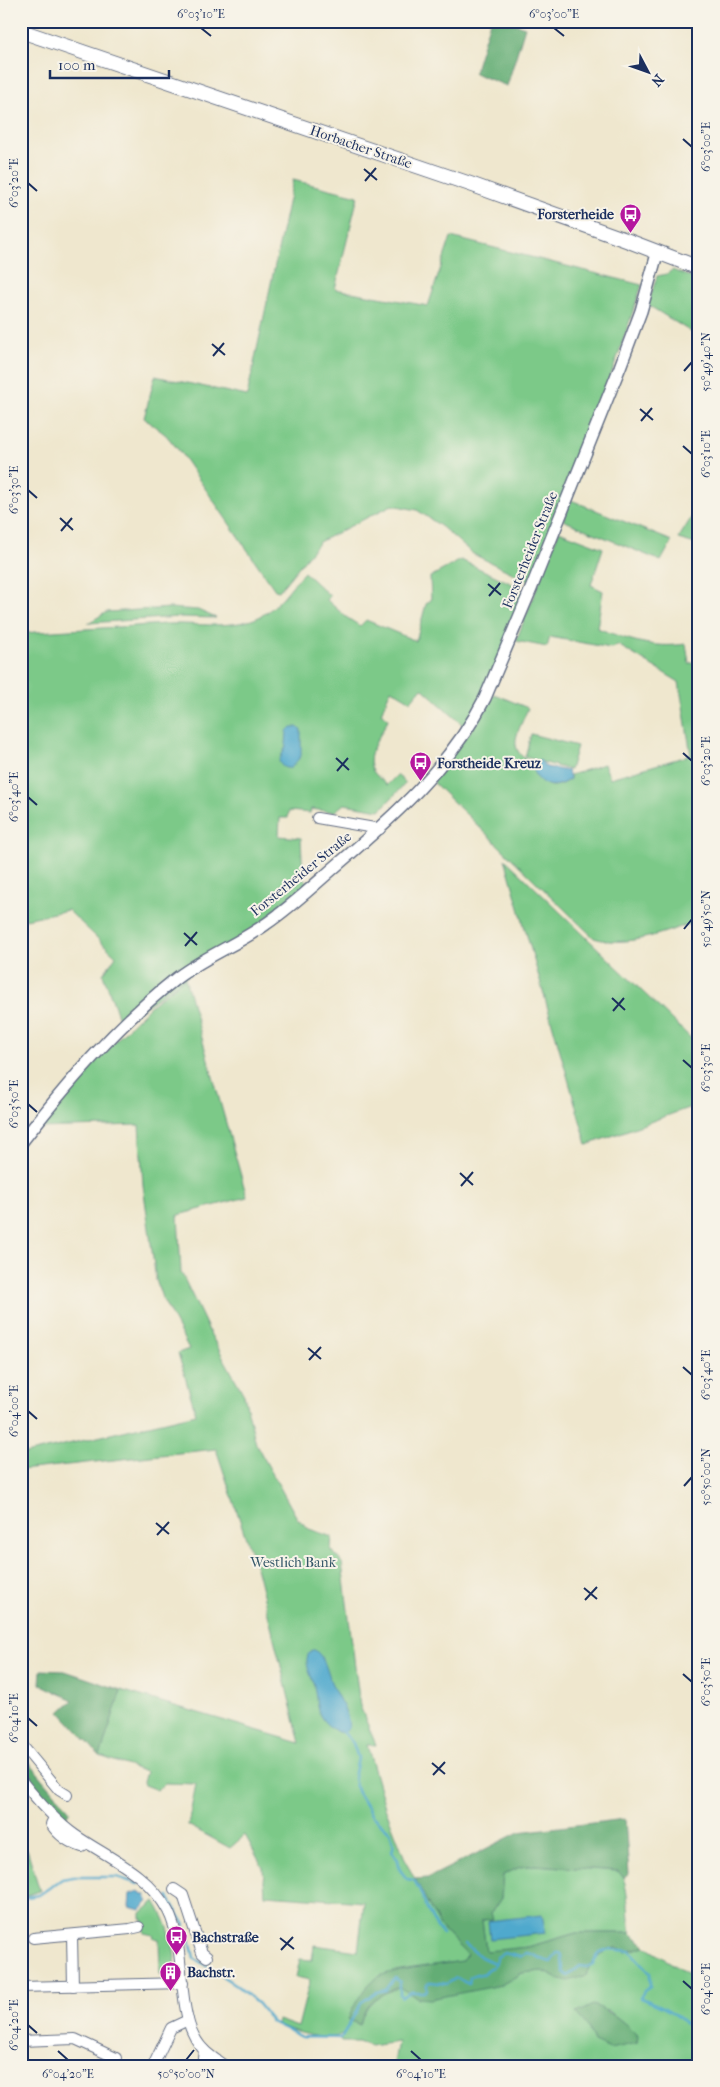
<svg xmlns="http://www.w3.org/2000/svg" width="720" height="2087" font-family="'IM FELL French Canon',serif">
<style>
.green{fill:#7bc988;stroke:#4b7c73;fill-rule:evenodd}
.forest{fill:#64ad74;stroke:#406e69}
.water{fill:#4fa9cd;stroke:#356c96}
.lines{fill:none;stroke-linecap:round;stroke-linejoin:round}
.stream{stroke:#4fa9cd;stroke-width:2.5}
.minor-casing{stroke:#656f85;stroke-width:12}
.tertiary-casing{stroke:#656f85;stroke-width:14}
.secondary-casing{stroke:#656f85;stroke-width:16}
.minor{stroke:#fff;stroke-width:10}
.tertiary{stroke:#fff;stroke-width:11}
.secondary{stroke:#fff;stroke-width:14}
.ticks{fill:none;stroke:#1b2f5e;stroke-width:2}
.labels{text-anchor:middle;dominant-baseline:central;stroke-width:4;stroke-linejoin:round;paint-order:stroke}
.street-label{font-size:14px;fill:#1b2f5e;stroke:#f7f3e8}
.poi-label{font-size:14px;font-weight:bold;fill:#1b2f5e;stroke:#f7f3e8;text-anchor:start}
.park-label{font-size:14px;fill:#335668;stroke:#f7f3e8}
.neatline{fill:none;stroke:#1b2f5e;stroke-width:2}
.ticks-label{font-size:12px;text-anchor:middle;fill:#1b2f5e}
</style>
<rect width="100%" height="100%" fill="#f7f3e8"/>
<filter id="ink" filterUnits="userSpaceOnUse"><feTurbulence type="fractalNoise" baseFrequency=".02" numOctaves="2"/><feDisplacementMap in="SourceGraphic" scale="10" xChannelSelector="R" yChannelSelector="G"/><feConvolveMatrix kernelMatrix="1 2 1 2 8 2 1 2 1" color-interpolation-filters="sRGB"/></filter>
<filter id="wash" filterUnits="userSpaceOnUse"><feTurbulence type="fractalNoise" baseFrequency=".0096" numOctaves="4" result="noise"/><feDisplacementMap in="SourceGraphic" scale="20" xChannelSelector="R" yChannelSelector="G"/><feGaussianBlur stdDeviation="1.12" result="paint"/><feColorMatrix in="noise" values="0 0 0 0 0 0 0 0 0 0 0 0 0 0 0 0 0 1.4 0 .05"/><feComposite in="paint" operator="in"/></filter>
<g filter="url(#wash)">
<rect width="100%" height="100%" fill="#efe7ce"/>
<g class="green">
<polygon points="293,180 358,196 335,289 428,306 451,237 642,285 614,367 531,582 473,554 442,527 417,510 392,505 319,542 279,591 275,590 180,452 166,435 144,418 155,376 247,396"/>
<polygon points="672,270 699,280 699,337 648,305 657,276 667,274"/>
<polygon points="571,500 672,541 661,561 565,521 563,520"/>
<polygon points="693,515 699,515 699,545 678,539"/>
<path d="M 559,531 L 603,548 L 591,585 L 603,591 L 597,628 C 629,640 652,649 686,644 L 689,663 L 699,663 L 699,921 C 666,931 628,949 594,938 L 435,784 L 433,780 L 481,717 L 494,694 L 528,708 C 519,732 503,749 534,764 L 534,773 C 547,787 552,791 570,779 L 570,775 L 604,764 L 610,778 L 691,755 L 679,682 L 618,645 L 611,648 L 550,637 L 547,647 L 516,641 Z"/>
<path d="M 461,560 L 519,587 L 525,595 L 488,686 L 464,726 L 422,688 L 411,701 L 391,689 L 381,713 L 388,719 C 383,734 363,754 373,771 C 376,776 383,781 387,785 L 397,775 L 406,783 L 380,810 L 344,804 L 334,812 L 311,809 L 310,813 L 289,811 L 288,818 L 280,818 L 279,836 L 301,838 L 303,878 L 310,884 L 289,902 L 121,1024 L 103,974 L 116,956 L 68,910 L 21,920 L 21,633 C 70,630 118,627 167,624 C 196,623 234,630 261,616 C 278,607 291,586 304,572 L 330,596 L 327,600 L 346,617 L 360,626 L 366,620 L 416,641 L 426,604 L 431,600 L 430,577 Z"/>
<polygon points="170,608 198,610 216,618 179,617 88,623 107,612"/>
<polygon points="531,734 577,746 570,770 525,757"/>
<polygon points="505,859 699,1046 699,1104 587,1145"/>
<path d="M 185,978 L 247,1197 L 178,1215 L 181,1272 L 211,1335 L 244,1395 L 256,1444 L 297,1518 L 309,1529 L 332,1537 L 331,1549 L 342,1563 L 360,1706 L 376,1745 L 367,1745 L 385,1807 L 407,1864 L 440,1926 L 467,1954 L 462,1961 L 395,1971 L 348,2019 L 350,2020 L 348,2025 L 351,2021 L 360,2025 C 365,2001 379,1994 401,1987 L 418,1998 L 501,1985 L 521,1973 L 542,1971 L 556,1978 L 586,1975 L 590,1965 L 608,1948 L 617,1947 L 626,1952 L 645,1946 L 699,1981 L 699,2066 L 393,2066 L 398,2042 L 370,2046 L 358,2042 L 342,2042 L 341,2039 L 344,2032 C 333,2045 291,2031 277,2024 L 278,2020 L 298,2027 L 310,1980 L 296,1977 L 300,1959 L 312,1960 L 314,1945 L 358,1951 L 364,1902 L 265,1895 L 263,1868 L 245,1835 L 230,1848 L 188,1825 L 196,1784 L 165,1783 L 157,1790 L 144,1785 L 143,1782 L 146,1772 L 100,1756 L 121,1690 L 300,1743 L 258,1574 L 216,1449 L 21,1470 L 21,1455 L 196,1414 L 178,1353 L 189,1349 L 162,1298 L 156,1280 L 143,1185 L 139,1125 L 39,1128 L 89,1067 L 150,1006 ZM 608,2010 L 638,2035 L 594,2042 L 588,2027 Z"/>
<polygon points="27,1849 40,1891 21,1897 21,1850"/>
<path d="M 535,1865 L 618,1871 C 630,1879 627,1919 631,1933 L 576,1933 L 528,1947 L 486,1952 L 482,1920 L 492,1919 L 491,1913 L 501,1898 L 503,1875 L 520,1867 Z"/>
<path d="M 155,1901 C 168,1922 175,1945 176,1970 L 175,1973 L 160,1975 L 159,1939 L 154,1938 L 153,1935 L 144,1933 L 143,1919 L 141,1919 L 141,1913 Z"/>
</g>
<g class="forest">
<polygon points="490,21 506,21 525,27 507,86 474,73"/>
<polygon points="41,1670 65,1671 121,1690 100,1756 60,1712 73,1700 40,1684"/>
<polygon points="21,1753 70,1811 64,1820 25,1779 28,1773 21,1766"/>
<path d="M 625,1819 L 629,1874 L 624,1878 L 618,1871 L 535,1865 L 520,1867 L 503,1875 L 501,1898 L 491,1913 L 493,1919 L 482,1920 L 486,1951 L 528,1947 L 576,1933 L 631,1933 L 645,1946 L 626,1952 L 617,1947 L 608,1948 L 590,1965 L 586,1975 L 569,1981 L 556,1978 L 542,1971 L 522,1973 L 501,1985 L 430,1999 L 418,1998 L 400,1987 C 379,1994 365,2001 360,2025 L 348,2019 C 354,2005 365,1983 380,1976 C 397,1968 441,1965 462,1961 L 467,1954 L 440,1926 L 415,1879 L 428,1878 L 519,1832 Z"/>
<path d="M 593,2005 C 611,2011 624,2022 638,2036 L 637,2043 L 610,2049 L 594,2042 L 588,2027 L 576,2013 Z"/>
</g>
<g class="water">
<path d="M 291,727 L 297,727 L 301,730 L 301,756 L 291,768 C 284,769 281,766 279,761 L 286,746 L 287,731 Z"/>
<path d="M 540,760 L 546,767 L 568,771 L 570,779 C 555,789 543,788 534,773 L 534,764 Z"/>
<path d="M 312,1650 L 315,1650 C 326,1659 327,1672 332,1685 C 338,1700 349,1711 349,1728 C 344,1733 342,1734 336,1731 C 313,1717 319,1705 313,1683 C 311,1673 301,1659 312,1650 Z"/>
<polygon points="138,1891 146,1895 148,1901 141,1910 129,1907 130,1894"/>
<polygon points="542,1915 546,1933 490,1939 488,1921"/>
</g>
<g class="lines">
<g class="stream">
<path d="M 344,1733 L 353,1743 L 358,1758 L 354,1778 L 357,1791 L 372,1816 L 390,1832 L 394,1844 L 392,1851 L 398,1860 L 400,1870 L 407,1879 L 414,1880 C 426,1898 427,1919 443,1934"/>
<polyline points="168,1897 185,1925"/>
<polyline points="21,1898 39,1895 62,1879 73,1877 117,1877 138,1884"/>
<path d="M 189,1935 L 194,1958 L 236,1985 L 258,2004 L 272,2022 L 302,2037 L 341,2038 L 362,2002 L 376,1992 L 386,1990 L 395,1978 L 400,1982 L 400,1994 L 402,1997 L 411,1992 L 424,1992 L 427,1990 L 427,1984 L 431,1982 L 447,1984 L 456,1978 L 469,1984 L 470,1977 L 476,1974 L 482,1975 L 493,1967 L 497,1957 L 504,1953 L 520,1957 L 526,1953 C 536,1954 542,1961 551,1962 L 557,1953 L 560,1953 L 562,1955 L 563,1972 L 568,1976 L 580,1966 L 587,1967 L 593,1964 L 600,1952 L 609,1949 L 630,1951 L 650,1973 L 650,1987 L 644,1991 L 640,1998 C 658,2004 680,2013 691,2031 L 694,2031 L 699,2035"/>
<polyline points="465,1944 481,1957 494,1963"/>
</g>
</g>
</g>
<g filter="url(#ink)">
<g class="lines">
<defs>
<g id="minor">
<polyline points="317,818 380,829"/>
<polyline points="21,1744 59,1790 67,1795"/>
<path d="M 21,1780 C 37,1800 54,1820 75,1835 C 108,1858 148,1873 168,1911 C 189,1952 173,2019 204,2050 C 210,2056 218,2061 225,2066"/>
<path d="M 54,1818 L 51,1824 C 58,1835 70,1843 82,1847 L 88,1844"/>
<polyline points="174,1889 183,1895 202,1953 207,1957"/>
<polyline points="72,1935 73,1986"/>
<polyline points="33,1938 130,1929 139,1927"/>
<polyline points="21,1987 183,1983"/>
<polyline points="21,2041 75,2039 116,2058"/>
<polyline points="153,2066 171,2028 188,2020"/>
<polyline points="202,2066 204,2050"/>
</g>
<path id="tertiary" d="M 21,1143 C 66,1085 115,1027 173,981 C 201,958 237,945 266,924 C 291,907 313,886 336,866 C 392,818 451,766 485,698 L 531,589 L 620,367 L 641,311 L 657,254"/>
<polyline id="secondary" points="21,31 473,185 626,240 699,268"/>
</defs>
<use href="#minor" class="minor-casing"/>
<use href="#tertiary" class="tertiary-casing"/>
<use href="#secondary" class="secondary-casing"/>
<use href="#minor" class="minor"/>
<use href="#tertiary" class="tertiary"/>
<use href="#secondary" class="secondary"/>
</g>
</g>
<path class="ticks" d="M 201,28 L 211,36M 554,28 L 564,36M 683,139 L 692,147M 364,169 L 377,180M 365,181 L 376,168M 28,183 L 37,191M 212,344 L 225,355M 213,356 L 224,343M 684,371 L 692,362M 640,409 L 653,420M 641,421 L 652,408M 683,446 L 692,454M 28,490 L 37,498M 60,518 L 73,530M 61,531 L 72,518M 488,584 L 501,595M 489,596 L 500,583M 683,753 L 692,761M 336,758 L 349,770M 337,771 L 348,758M 28,797 L 37,805M 684,929 L 692,919M 184,933 L 197,945M 185,946 L 197,932M 612,998 L 625,1010M 613,1011 L 624,998M 683,1060 L 692,1068M 28,1104 L 37,1112M 460,1173 L 473,1185M 461,1186 L 473,1172M 308,1348 L 321,1359M 309,1360 L 321,1347M 683,1367 L 692,1375M 28,1411 L 37,1419M 684,1486 L 692,1477M 156,1523 L 169,1534M 157,1535 L 169,1522M 584,1588 L 597,1599M 585,1600 L 597,1587M 683,1674 L 692,1682M 28,1718 L 37,1726M 432,1763 L 445,1774M 433,1775 L 445,1762M 280,1938 L 294,1949M 281,1950 L 293,1937M 683,1981 L 692,1989M 28,2025 L 37,2033M 58,2051 L 68,2060M 411,2051 L 421,2060M 186,2060 L 194,2050"/>
<defs>
<symbol id="bus-pin" viewBox="-11 -11 22 30"><path d="M0 17L-7.5 6A9.5 9.5 0 1 1 7.5 6Z" fill="#b5179e" stroke="#f7f3e8"/><path d="M-5-6H5V4H4V6H2V4H-2V6H-4V4H-5ZM-3.5-4V0h7V-4ZM-3.5 1.2v1.5H-2V1.2ZM2 1.2v1.5H3.5V1.2Z" fill="#fff"/></symbol>
<symbol id="building-pin" viewBox="-11 -11 22 30"><path d="M0 17L-7.5 6A9.5 9.5 0 1 1 7.5 6Z" fill="#b5179e" stroke="#f7f3e8"/><path d="M-4-6H4V6H1V3H-1V6H-4ZM-2.5-4.3h1.7v1.8h-1.7ZM.8-4.3h1.7v1.8H.8ZM-2.5-1h1.7V.8h-1.7ZM.8-1h1.7V.8H.8Z" fill="#fff"/></symbol>
</defs>
<g fill-rule="evenodd">
<use href="#bus-pin" x="618" y="202" width="25" height="34"/>
<use href="#bus-pin" x="408" y="750" width="25" height="34"/>
<use href="#bus-pin" x="164" y="1924" width="25" height="34"/>
<use href="#building-pin" x="158" y="1960" width="25" height="34"/>
</g>
<g class="labels">
<g class="street-label">
<text transform="translate(361 147) rotate(19)">Horbacher Straße</text>
<text transform="translate(530 550) rotate(-68)">Forsterheider Straße</text>
<text transform="translate(301 874) rotate(-39)">Forsterheider Straße</text>
</g>
<g class="poi-label">
<text x="614" y="214" text-anchor="end">Forsterheide</text>
<text x="437" y="763">Forstheide Kreuz</text>
<text x="192" y="1937">Bachstraße</text>
<text x="187" y="1972">Bachstr.</text>
</g>
<g class="park-label">
<text x="293" y="1562">Westlich Bank</text>
</g>
</g>
<rect width="720" height="2087" fill="none" stroke="#f7f3e8" stroke-width="55"/>
<g transform="translate(648 72) rotate(131)" stroke="#f7f3e8" stroke-width="4" paint-order="stroke">
<path d="M0-4L9 19L0 12L-9 19Z" fill="#1b2f5e"/>
<text y="-8" font-size="14" font-weight="bold" text-anchor="middle" fill="#1b2f5e">N</text>
</g>
<path d="M50 70v8h119v-8" fill="none" stroke="#1b2f5e" stroke-width="2.5"/>
<text x="58" y="70" font-size="15" fill="#1b2f5e" stroke="#f7f3e8" stroke-width="4" paint-order="stroke">100 m</text>
<rect x="28" y="28" width="664" height="2032" class="neatline"/>
<g class="ticks-label">
<text x="201" y="18">6°03'10"E</text>
<text x="554" y="18">6°03'00"E</text>
<text transform="translate(706 147) rotate(-90)" y="4">6°03'00"E</text>
<text transform="translate(14 183) rotate(-90)" y="4">6°03'20"E</text>
<text transform="translate(706 362) rotate(-90)" y="4">50°49'40"N</text>
<text transform="translate(706 454) rotate(-90)" y="4">6°03'10"E</text>
<text transform="translate(14 490) rotate(-90)" y="4">6°03'30"E</text>
<text transform="translate(706 761) rotate(-90)" y="4">6°03'20"E</text>
<text transform="translate(14 797) rotate(-90)" y="4">6°03'40"E</text>
<text transform="translate(706 919) rotate(-90)" y="4">50°49'50"N</text>
<text transform="translate(706 1068) rotate(-90)" y="4">6°03'30"E</text>
<text transform="translate(14 1104) rotate(-90)" y="4">6°03'50"E</text>
<text transform="translate(706 1375) rotate(-90)" y="4">6°03'40"E</text>
<text transform="translate(14 1411) rotate(-90)" y="4">6°04'00"E</text>
<text transform="translate(706 1477) rotate(-90)" y="4">50°50'00"N</text>
<text transform="translate(706 1682) rotate(-90)" y="4">6°03'50"E</text>
<text transform="translate(14 1718) rotate(-90)" y="4">6°04'10"E</text>
<text transform="translate(706 1989) rotate(-90)" y="4">6°04'00"E</text>
<text transform="translate(14 2025) rotate(-90)" y="4">6°04'20"E</text>
<text x="68" y="2078">6°04'20"E</text>
<text x="186" y="2078">50°50'00"N</text>
<text x="421" y="2078">6°04'10"E</text>
</g>
</svg>
